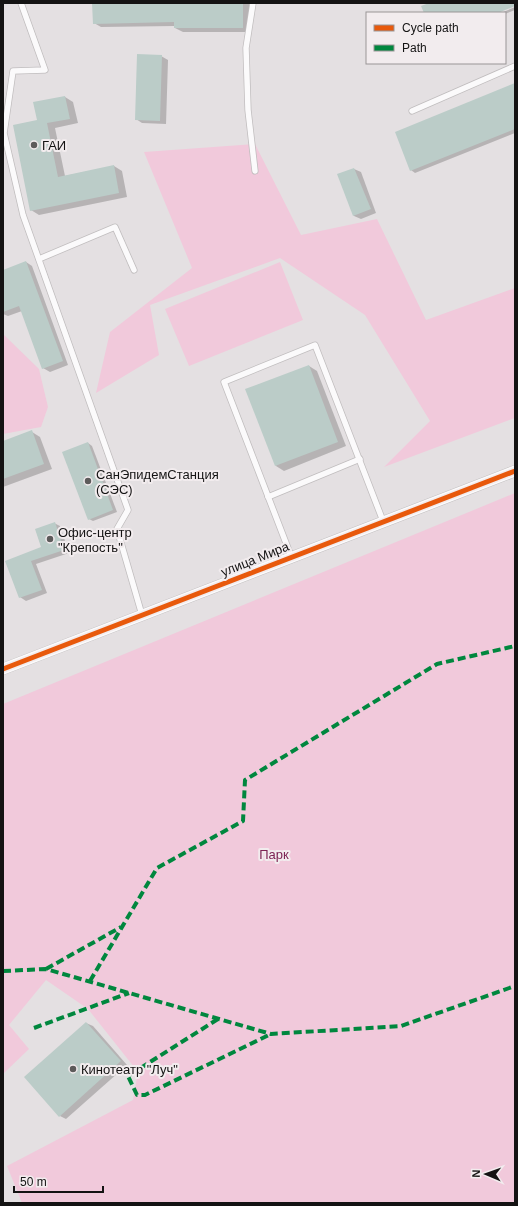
<svg xmlns="http://www.w3.org/2000/svg" width="518" height="1206" font-family="Helvetica,sans-serif">
<style>
.green{fill:#f1c9db}
.shadow{fill:#0003}
.building{fill:#bbccc8}
.lines{fill:none;stroke-linecap:round;stroke-linejoin:round}
.lane-casing{stroke:#c0bdbe;stroke-width:7}
.street-casing{stroke:#c0bdbe;stroke-width:12}
.lane{stroke:#fbfafb;stroke-width:5.5}
.street{stroke:#fbfafb;stroke-width:11}
.quiet{stroke:#00873e;stroke-width:4;stroke-dasharray:8 4;stroke-linecap:butt}
.cycleway-casing{stroke:#f2ecee;stroke-width:8}
.cycleway{stroke:#e8590c;stroke-width:5}
.poi-dot{fill:#5d5b5b;stroke:#f2ecee;stroke-width:1.5}
.labels{text-anchor:middle;dominant-baseline:central;stroke-width:4;stroke-linejoin:round;paint-order:stroke}
.poi-label{font-size:13px;fill:#141313;stroke:#f2ecee;text-anchor:start}
.street-label{font-size:13px;fill:#141313;stroke:#f2ecee}
.park-label{font-size:13px;fill:#7d2555;stroke:#f2ecee}
</style>
<rect width="100%" height="100%" fill="#e4e0e2"/>
<g class="green">
<polygon points="255,144 301,235 377,219 426,320 515,288 515,418 384,467 430,421 365,315 280,258 150,305 159,355 96,393 110,332 192,268 144,152"/>
<polygon points="280,262 303,320 189,366 165,309"/>
<polygon points="3,334 39,369 48,407 41,427 3,434"/>
<polygon points="515,493 515,1203 22,1203 7,1166 133,1100 138,1072 88,1009 46,980 9,1025 29,1049 3,1074 3,704"/>
</g>
<g class="shadow">
<polygon points="93,3 249,3 250,32 183,32 175,28 175,26 101,27 94,23"/>
<polygon points="515,7 515,10 505,14 501,13"/>
<polygon points="161,56 168,60 166,124 142,123 136,119"/>
<polygon points="515,84 515,133 415,173 411,170"/>
<polygon points="65,97 73,102 78,123 55,128 65,176 114,166 122,171 127,197 39,215 31,210 38,121"/>
<polygon points="354,169 361,172 376,213 361,219 354,216"/>
<polygon points="26,262 32,266 68,365 50,372 43,368 22,311 8,316 3,314 3,271"/>
<polygon points="309,366 317,371 346,446 284,471 276,466"/>
<polygon points="32,432 40,437 52,469 3,487 3,442"/>
<polygon points="88,443 92,446 117,512 93,521 89,519"/>
<polygon points="54,523 60,526 69,553 36,564 47,593 26,601 20,597 6,562 43,548"/>
<polygon points="86,1023 93,1026 127,1065 66,1119 60,1116"/>
</g>
<g class="building">
<polygon points="92,3 243,3 243,28 174,28 174,22 93,24"/>
<polygon points="429,3 515,3 515,6 498,13 424,13 421,6"/>
<polygon points="137,54 162,55 160,121 135,120"/>
<polygon points="515,83 515,129 410,171 395,132"/>
<polygon points="65,96 70,119 47,123 58,177 114,165 119,193 30,211 13,125 37,120 33,102"/>
<polygon points="354,168 371,209 353,216 337,174"/>
<polygon points="26,261 63,361 42,369 19,306 3,312 3,270"/>
<polygon points="309,365 338,442 275,466 245,389"/>
<polygon points="32,430 44,464 3,479 3,441"/>
<polygon points="88,442 113,510 88,520 62,452"/>
<polygon points="55,522 64,550 31,561 42,590 19,598 5,561 41,547 35,529"/>
<polygon points="86,1022 121,1061 59,1117 24,1077"/>
</g>
<g class="lines">
<defs>
<g id="lane">
<polyline points="21,3 45,70 13,71 4,133 23,215 128,510 117,529 142,615"/>
<polyline points="253,3 246,48 248,110 255,171"/>
<polyline points="412,111 515,66"/>
<polyline points="39,259 115,227 134,270"/>
<polyline points="268,497 360,459"/>
<polyline points="291,556 224,382 315,345 383,521"/>
</g>
<polyline id="street" points="3,669 515,471"/>
</defs>
<use href="#lane" class="lane-casing"/>
<use href="#street" class="street-casing"/>
<use href="#lane" class="lane"/>
<use href="#street" class="street"/>
<g class="quiet">
<polyline points="46,969 121,927"/>
<polyline points="3,971 46,969 271,1034 401,1026 515,986"/>
<polyline points="90,981 157,868 243,821 245,780 437,664 515,646"/>
<polyline points="218,1019 128,1076 137,1095 145,1095 271,1034"/>
<polyline points="34,1028 129,993"/>
</g>
<defs>
<polyline id="cycleway" points="3,669 515,471"/>
</defs>
<use href="#cycleway" class="cycleway-casing"/>
<use href="#cycleway" class="cycleway"/>
</g>
<g class="poi-dot">
<circle cx="34" cy="145" r="4"/>
<circle cx="88" cy="481" r="4"/>
<circle cx="50" cy="539" r="4"/>
<circle cx="73" cy="1069" r="4"/>
</g>
<g class="labels">
<g class="poi-label">
<text x="42" y="145">ГАИ</text>
<text x="96" y="474">СанЭпидемСтанция<tspan x="96" dy="15">(СЭС)</tspan></text>
<text x="58" y="532">Офис-центр<tspan x="58" dy="15">"Крепость"</tspan></text>
<text x="81" y="1069">Кинотеатр "Луч"</text>
</g>
<g class="street-label">
<text transform="translate(255 559) rotate(-22)">улица Мира</text>
</g>
<g class="park-label">
<text x="274" y="854">Парк</text>
</g>
</g>
<rect width="518" height="1206" fill="none" stroke="#141313" stroke-width="8"/>
<rect x="366" y="12" width="140" height="52" fill="#f2ecee" stroke="#999596"/>
<rect x="374" y="25" width="20" height="6" fill="#e8590c" stroke="#999596"/>
<text x="402" y="32" font-size="12" fill="#141313">Cycle path</text>
<rect x="374" y="45" width="20" height="6" fill="#00873e" stroke="#999596"/>
<text x="402" y="52" font-size="12" fill="#141313">Path</text>
<g transform="translate(486 1174) rotate(272)" stroke="#f2ecee" stroke-width="3" paint-order="stroke">
<path d="M0-3L7 15L0 10L-7 15Z" fill="#141313"/>
<text y="-6" font-size="11" font-weight="bold" text-anchor="middle" fill="#141313">N</text>
</g>
<path d="M14 1186v6h89v-6" fill="none" stroke="#141313" stroke-width="2"/>
<text x="20" y="1186" font-size="12" fill="#141313" stroke="#f2ecee" stroke-width="3" paint-order="stroke">50 m</text>
</svg>
